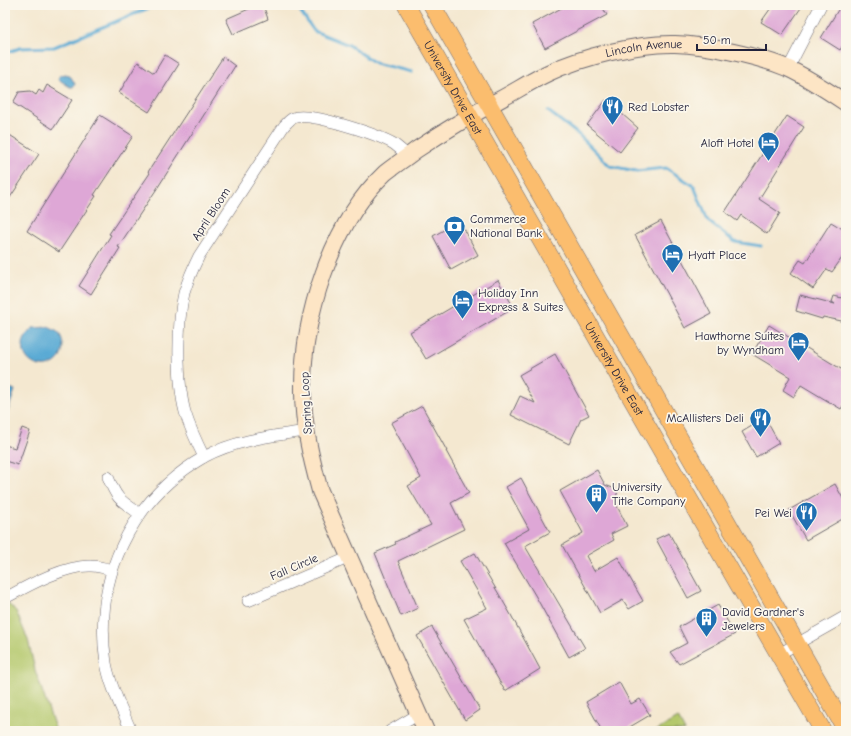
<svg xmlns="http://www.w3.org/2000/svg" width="851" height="736" font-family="'Comic Neue',sans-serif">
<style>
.green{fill:#b4c86c;stroke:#6b7554}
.water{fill:#5aaad4;stroke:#3e6688}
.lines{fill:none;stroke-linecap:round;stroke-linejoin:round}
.stream{stroke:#5aaad4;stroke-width:3}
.building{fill:#dea7d6}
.street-casing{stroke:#6c676f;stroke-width:12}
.secondary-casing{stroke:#6c676f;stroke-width:18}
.primary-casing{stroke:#6c676f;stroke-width:18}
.street{stroke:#fff;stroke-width:11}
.secondary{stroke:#fde5c5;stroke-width:16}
.primary{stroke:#fbbd6e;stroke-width:17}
.labels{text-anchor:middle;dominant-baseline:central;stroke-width:3.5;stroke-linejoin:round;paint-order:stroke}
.street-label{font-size:12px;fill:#22223b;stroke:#fbf7ec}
.poi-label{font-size:12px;fill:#22223b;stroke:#fbf7ec;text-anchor:start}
</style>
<rect width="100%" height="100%" fill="#fbf7ec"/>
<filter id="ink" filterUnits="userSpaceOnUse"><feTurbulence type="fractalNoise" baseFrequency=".025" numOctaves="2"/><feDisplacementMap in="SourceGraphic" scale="8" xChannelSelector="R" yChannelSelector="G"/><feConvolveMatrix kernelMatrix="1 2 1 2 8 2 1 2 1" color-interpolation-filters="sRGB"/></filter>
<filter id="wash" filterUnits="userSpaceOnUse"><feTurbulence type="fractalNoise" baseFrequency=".012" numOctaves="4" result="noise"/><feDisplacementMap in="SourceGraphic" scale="16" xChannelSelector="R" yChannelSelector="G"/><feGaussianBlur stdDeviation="0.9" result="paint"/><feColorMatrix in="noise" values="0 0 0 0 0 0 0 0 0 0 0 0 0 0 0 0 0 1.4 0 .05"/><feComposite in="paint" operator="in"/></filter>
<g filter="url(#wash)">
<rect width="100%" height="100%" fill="#f4e8d0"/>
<g class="green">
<polygon points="5,601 16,611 28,640 35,670 56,731 5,731"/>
<polygon points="678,718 685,731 656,731"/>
</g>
<g class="water">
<polygon points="66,74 71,77 75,84 73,87 70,87 58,79 60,75"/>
<path d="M 48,327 C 52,329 58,331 60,335 C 65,343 63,356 57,361 C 46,371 28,366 24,352 C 21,341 25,335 33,328 Z"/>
<polygon points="5,386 15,390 5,420"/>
</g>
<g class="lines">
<g class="stream">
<polyline points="296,5 314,31 349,45 375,63 412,72"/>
<polyline points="5,53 20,48 54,47 156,5"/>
<polyline points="548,111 579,135 610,166 636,171 666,168 694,186 708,221 735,242 761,246"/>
</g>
</g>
<g id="blocks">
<g class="building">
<polygon points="258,5 263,5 268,19 233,34 226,19"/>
<polygon points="567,5 601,5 607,15 545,48 532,24"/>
<polygon points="773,5 803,5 782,35 761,22"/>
<polygon points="841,5 846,5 846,40 840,50 821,38"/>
<polygon points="165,55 179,64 149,112 119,93 138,62 154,73"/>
<polygon points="223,57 235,66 158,187 118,247 120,248 91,294 79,286 111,235 109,234 150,173 148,172"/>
<polygon points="47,85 72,100 53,129 13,103 19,92 30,91 36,95 39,90 43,93"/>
<polygon points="606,100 638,128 620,152 587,125"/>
<polygon points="100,115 133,136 94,195 96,196 59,252 27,231"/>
<polygon points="787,116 804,127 759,199 780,213 767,234 741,215 737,221 725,212"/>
<polygon points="5,132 39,154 5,205"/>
<polygon points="460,221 478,255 451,270 433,236"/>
<polygon points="661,221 711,314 685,328 635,235"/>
<polygon points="831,222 846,231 846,256 844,255 832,272 827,269 813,289 791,273 800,260 805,263"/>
<polygon points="498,280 514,308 426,359 410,332"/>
<polygon points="800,295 835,304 832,302 834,296 846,299 846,322 823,317 822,319 796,311"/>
<polygon points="769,325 846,372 846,401 841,409 801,385 794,397 783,390 790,377 752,354"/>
<polygon points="555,354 589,415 581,419 569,444 511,415 520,396 535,403 519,375"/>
<polygon points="422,406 447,451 446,451 469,493 451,503 464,529 398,561 418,608 401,616 375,553 396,544 395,542 431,525 408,486 421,478 391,423"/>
<polygon points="765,418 779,443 756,457 742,432"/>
<polygon points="22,428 30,431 18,465 5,461 5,445 15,448"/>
<polygon points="597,470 605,485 618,490 615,502 627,526 611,534 614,540 586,556 594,571 618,557 643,601 629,609 623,600 600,613 562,545 583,533 560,491"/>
<polygon points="521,478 550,532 525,546 585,648 569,657 535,595 504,543 529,529 506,487"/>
<polygon points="835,484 846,504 846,517 806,540 789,510"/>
<polygon points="669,533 701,591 688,598 656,539"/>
<polygon points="475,553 511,615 540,669 505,691 464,619 487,608 460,561"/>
<polygon points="718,605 735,634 679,664 670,652 687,643 679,627"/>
<polygon points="432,627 480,710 465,720 417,636"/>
<polygon points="619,682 631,704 640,699 650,715 623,731 602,731 586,702"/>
</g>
</g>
</g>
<g filter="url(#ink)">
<use href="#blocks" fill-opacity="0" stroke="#6c676f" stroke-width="1"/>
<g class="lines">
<defs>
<g id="street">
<polyline points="788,69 821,5"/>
<path d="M 204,457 C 197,443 190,428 185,412 C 177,382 177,323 184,293 C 188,280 193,268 199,256 L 284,126 C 287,123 290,119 293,118 C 309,111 379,135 394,144 C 399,148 404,152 408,156"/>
<path d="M 108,477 C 117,500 120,500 140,514"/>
<path d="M 9,596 C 31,584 66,565 91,566 C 98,566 105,568 112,570"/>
<polyline points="248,601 350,557"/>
<polyline points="779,654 846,616"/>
<path d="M 131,731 C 122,709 110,686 106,663 C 93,579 130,500 204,457 C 235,440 272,436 306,431"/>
<polyline points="390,731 419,714"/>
</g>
<g id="secondary">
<path id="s1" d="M 426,731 L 320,491 C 311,458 303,425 303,391 C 302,318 331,224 385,173 C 395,165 406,158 416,150 C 443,132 471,115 499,100 C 516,91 531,81 548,73 C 581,57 639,43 675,44 C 708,45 758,56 787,68 C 807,77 828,91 846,103"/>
</g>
<g id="primary">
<path id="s2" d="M 406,5 C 543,248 684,489 823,731"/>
<polyline points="432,5 846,730"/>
</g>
</defs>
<use href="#street" class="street-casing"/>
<use href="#secondary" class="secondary-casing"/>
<use href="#primary" class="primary-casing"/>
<use href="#street" class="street"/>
<use href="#secondary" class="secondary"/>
<use href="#primary" class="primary"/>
</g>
</g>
<defs>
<symbol id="restaurant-pin" viewBox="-11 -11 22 30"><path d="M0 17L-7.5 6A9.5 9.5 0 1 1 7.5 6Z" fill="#1f6fb2" stroke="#fbf7ec"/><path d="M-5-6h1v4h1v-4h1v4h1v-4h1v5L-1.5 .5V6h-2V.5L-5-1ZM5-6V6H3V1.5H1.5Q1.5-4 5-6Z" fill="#fff"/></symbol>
<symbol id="hotel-pin" viewBox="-11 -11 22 30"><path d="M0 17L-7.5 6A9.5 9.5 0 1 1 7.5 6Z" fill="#1f6fb2" stroke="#fbf7ec"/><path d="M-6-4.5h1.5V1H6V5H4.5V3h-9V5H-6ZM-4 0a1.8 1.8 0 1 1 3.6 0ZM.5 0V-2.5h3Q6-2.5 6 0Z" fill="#fff"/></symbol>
<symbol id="bank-pin" viewBox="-11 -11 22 30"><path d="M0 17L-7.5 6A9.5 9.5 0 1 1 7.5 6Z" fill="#1f6fb2" stroke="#fbf7ec"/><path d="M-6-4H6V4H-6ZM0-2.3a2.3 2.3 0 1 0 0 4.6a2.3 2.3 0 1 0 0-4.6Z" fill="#fff"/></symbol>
<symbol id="building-pin" viewBox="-11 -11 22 30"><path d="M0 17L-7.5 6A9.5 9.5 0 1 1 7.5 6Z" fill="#1f6fb2" stroke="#fbf7ec"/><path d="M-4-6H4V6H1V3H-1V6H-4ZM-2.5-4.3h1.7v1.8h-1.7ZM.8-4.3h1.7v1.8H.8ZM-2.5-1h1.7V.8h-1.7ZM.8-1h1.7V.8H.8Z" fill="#fff"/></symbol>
</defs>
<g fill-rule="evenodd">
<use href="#restaurant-pin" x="600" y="94" width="25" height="34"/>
<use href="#hotel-pin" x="756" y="130" width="25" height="34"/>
<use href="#bank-pin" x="442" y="214" width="25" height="34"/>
<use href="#hotel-pin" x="660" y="242" width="25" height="34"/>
<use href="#hotel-pin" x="450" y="288" width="25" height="34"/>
<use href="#hotel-pin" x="786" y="330" width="25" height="34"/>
<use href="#restaurant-pin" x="748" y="406" width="25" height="34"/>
<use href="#building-pin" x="584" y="482" width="25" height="34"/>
<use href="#restaurant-pin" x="794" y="500" width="25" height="34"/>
<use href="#building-pin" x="694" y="606" width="25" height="34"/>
</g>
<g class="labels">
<g class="street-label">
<text stroke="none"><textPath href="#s1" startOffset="894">Lincoln Avenue</textPath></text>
<text stroke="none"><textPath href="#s2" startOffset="95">University Drive East</textPath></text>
<text transform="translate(211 214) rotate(-57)">April Bloom</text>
<text stroke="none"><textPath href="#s2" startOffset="419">University Drive East</textPath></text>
<text transform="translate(306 403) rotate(-93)">Spring Loop</text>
<text transform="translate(294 567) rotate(-23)">Fall Circle</text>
</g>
<g class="poi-label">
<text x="628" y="107">Red Lobster</text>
<text x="754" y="143" text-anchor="end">Aloft Hotel</text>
<text x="470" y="219">Commerce<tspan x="470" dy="14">National Bank</tspan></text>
<text x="688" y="255">Hyatt Place</text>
<text x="478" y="293">Holiday Inn<tspan x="478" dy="14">Express &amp; Suites</tspan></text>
<text x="784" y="336" text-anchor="end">Hawthorne Suites<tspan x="784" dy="14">by Wyndham</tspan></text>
<text x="744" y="418" text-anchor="end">McAllisters Deli</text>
<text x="612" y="487">University<tspan x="612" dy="14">Title Company</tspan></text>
<text x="792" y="513" text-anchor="end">Pei Wei</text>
<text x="722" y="612">David Gardner's<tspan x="722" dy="14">Jewelers</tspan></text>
</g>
</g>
<rect width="851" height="736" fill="none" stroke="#fbf7ec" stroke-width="20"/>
<path d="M697 44v6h69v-6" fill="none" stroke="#22223b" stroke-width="2"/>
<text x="703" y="44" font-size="12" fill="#22223b" stroke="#fbf7ec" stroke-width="3" paint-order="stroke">50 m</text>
</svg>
